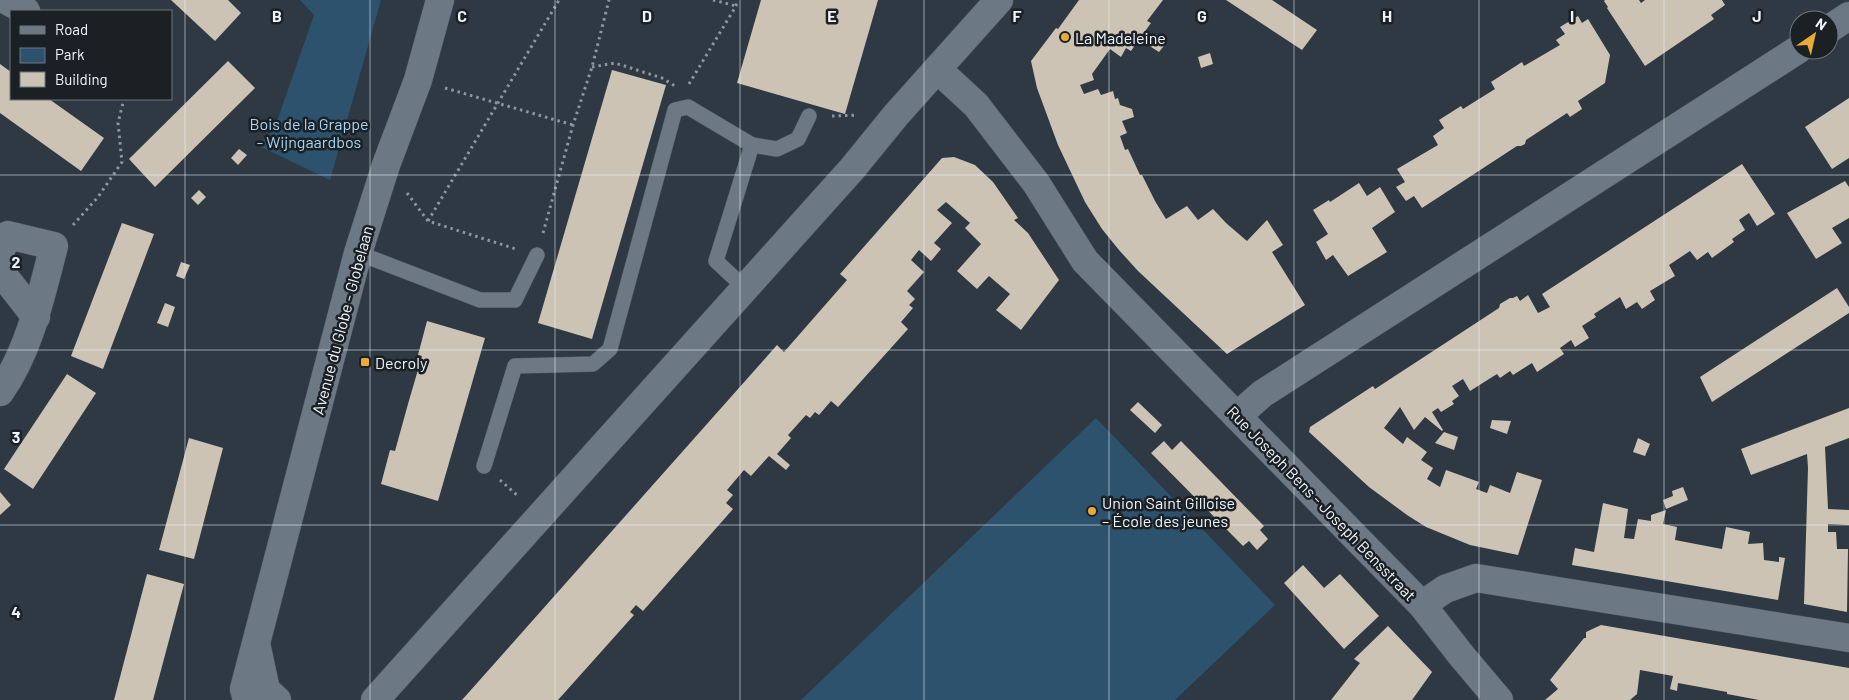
<svg xmlns="http://www.w3.org/2000/svg" width="1849" height="700" font-family="Barlow,sans-serif">
<style>
.green{fill:#2d526e}
.building{fill:#cdc3b5}
.lines{fill:none;stroke-linecap:round;stroke-linejoin:round}
.lane-casing{stroke:#4e5760;stroke-width:16}
.street-casing{stroke:#4e5760;stroke-width:29}
.secondary-casing{stroke:#4e5760;stroke-width:29}
.path{stroke:#8d969e;stroke-width:3;stroke-dasharray:2.5 4;stroke-linecap:butt}
.lane{stroke:#6c7984;stroke-width:15}
.street{stroke:#6c7984;stroke-width:28}
.secondary{stroke:#6c7984;stroke-width:28}
.grid{fill:none;stroke:#eef5fc;stroke-width:1;stroke-opacity:0.55}
.poi-dot{fill:#e9ab38;stroke:#1b2024;stroke-width:2}
.labels{text-anchor:middle;dominant-baseline:central;stroke-width:5;stroke-linejoin:round;paint-order:stroke}
.poi-label{font-size:16px;fill:#eef5fc;stroke:#1b2024;text-anchor:start}
.park-label{font-size:16px;fill:#a7d3f5;stroke:#1b2024}
.street-label{font-size:16px;fill:#eef5fc;stroke:#1b2024}
.grid-label{font-size:16px;text-anchor:middle;font-weight:bold;fill:#eef5fc;stroke:#1b2024;stroke-width:5;stroke-linejoin:round;paint-order:stroke}
</style>
<rect width="100%" height="100%" fill="#2e3943"/>
<g class="green">
<polygon points="300,0 381,0 330,180 257,145 270,134 269,133 275,127 314,15"/>
<polygon points="1096,418 1275,605 1175,700 801,700"/>
</g>
<g class="building">
<polygon points="171,0 228,0 241,13 215,41"/>
<polygon points="761,0 878,0 845,114 737,83"/>
<polygon points="1079,0 1163,0 1147,21 1151,23 1131,51 1126,48 1121,57 1110,49 1092,74 1094,80 1080,85 1084,94 1098,89 1101,95 1113,91 1115,99 1118,98 1120,105 1132,109 1134,117 1122,121 1127,133 1120,136 1125,150 1128,149 1140,175 1142,175 1155,201 1166,219 1187,206 1198,220 1213,209 1226,223 1247,241 1267,220 1283,245 1272,252 1305,305 1227,354 1138,271 1119,250 1102,229 1085,202 1058,145 1037,88 1031,61 1056,28 1058,29"/>
<polygon points="1226,0 1272,0 1317,30 1302,50"/>
<polygon points="1605,0 1639,0 1641,3 1645,0 1722,0 1725,5 1711,15 1714,19 1645,66 1607,8 1608,7 1604,1"/>
<polygon points="1578,16 1582,23 1588,19 1610,55 1605,83 1578,101 1582,109 1570,117 1567,113 1526,140 1525,144 1521,146 1517,146 1422,208 1414,196 1406,201 1396,187 1405,182 1397,169 1438,145 1433,136 1444,128 1439,120 1461,106 1463,109 1495,89 1491,82 1522,62 1524,66 1560,45 1556,40 1565,34 1560,27"/>
<polygon points="1156,34 1167,42 1159,52 1148,45"/>
<polygon points="1210,53 1213,64 1201,68 1198,57"/>
<polygon points="228,61 255,88 155,187 129,159"/>
<polygon points="0,64 11,72 11,99 49,99 104,138 81,171 0,113"/>
<polygon points="612,70 666,85 592,339 538,323"/>
<polygon points="1849,98 1849,158 1832,169 1805,127"/>
<polygon points="239,149 247,155 238,165 231,158"/>
<polygon points="954,157 975,165 993,182 1018,218 1014,220 1028,233 1059,280 1021,330 996,310 1010,294 989,276 977,289 957,271 981,244 965,228 970,223 946,202 937,210 952,223 934,243 941,249 931,261 919,250 911,260 924,272 907,291 915,299 909,305 913,308 901,322 908,329 838,407 831,401 819,415 815,412 810,418 806,415 788,435 791,438 777,454 790,465 786,470 769,456 751,476 744,470 727,490 733,495 726,503 733,509 643,611 636,605 630,612 634,615 558,700 462,700 777,345 784,352 847,280 840,274 942,158"/>
<polygon points="1742,164 1775,214 1757,226 1749,213 1739,220 1745,230 1732,239 1734,242 1712,258 1708,252 1697,260 1690,251 1669,265 1675,276 1650,291 1655,300 1642,309 1637,302 1626,309 1620,297 1594,314 1596,317 1582,326 1589,338 1575,347 1571,340 1560,348 1564,354 1537,372 1532,363 1513,375 1510,371 1500,378 1497,374 1470,391 1463,379 1452,386 1459,396 1452,401 1454,404 1441,412 1438,408 1432,412 1443,430 1442,431 1425,417 1414,430 1400,407 1384,428 1403,444 1407,437 1427,452 1421,460 1433,468 1427,479 1440,487 1446,470 1479,482 1476,489 1487,493 1490,485 1510,493 1517,472 1542,480 1518,555 1470,545 1426,527 1407,515 1369,487 1309,432 1310,427 1373,386 1375,389 1499,308 1500,304 1510,298 1513,298 1517,296 1520,301 1528,295 1538,313 1550,307 1542,294"/>
<polygon points="1845,181 1849,187 1849,218 1832,228 1842,243 1816,259 1787,213"/>
<polygon points="1359,183 1367,196 1380,187 1395,212 1372,228 1387,252 1348,276 1333,255 1326,260 1316,242 1328,234 1313,210 1329,200 1330,202"/>
<polygon points="199,190 206,197 198,205 191,198"/>
<polygon points="122,223 154,234 103,369 71,356"/>
<polygon points="181,262 190,265 184,279 176,276"/>
<polygon points="1837,288 1849,307 1849,313 1712,402 1700,377"/>
<polygon points="165,303 175,307 168,327 157,323"/>
<polygon points="427,321 485,338 438,501 381,484 390,450 395,451 408,404 422,356 418,355"/>
<polygon points="67,374 96,393 33,489 4,469"/>
<polygon points="1138,402 1162,425 1155,433 1130,410"/>
<polygon points="1849,408 1849,438 1825,447 1828,509 1849,510 1849,525 1828,524 1828,532 1836,532 1837,549 1848,549 1847,612 1804,604 1808,468 1807,454 1751,475 1741,449"/>
<polygon points="1492,420 1511,421 1507,434 1490,428"/>
<polygon points="1444,432 1458,437 1454,450 1435,443"/>
<polygon points="189,438 223,448 194,559 159,550"/>
<polygon points="1638,438 1650,444 1645,456 1633,452"/>
<polygon points="1164,441 1172,450 1181,441 1264,526 1260,530 1268,539 1257,550 1249,541 1243,546 1151,453"/>
<polygon points="1683,487 1688,500 1666,509 1663,500 1673,496 1672,491"/>
<polygon points="0,492 11,505 0,515"/>
<polygon points="1603,503 1628,509 1624,538 1634,539 1638,519 1651,521 1651,515 1666,510 1663,524 1677,527 1675,540 1722,549 1726,527 1750,532 1748,544 1763,543 1764,560 1779,562 1779,557 1785,558 1778,600 1572,565 1575,548 1594,552"/>
<polygon points="1303,565 1324,588 1340,574 1379,616 1344,649 1284,583"/>
<polygon points="147,574 184,584 153,700 114,700"/>
<polygon points="1601,625 1849,668 1849,700 1759,700 1727,694 1727,692 1678,683 1677,691 1670,689 1673,676 1640,670 1637,694 1630,700 1545,700 1558,689 1550,680 1584,638 1586,638 1586,632"/>
<polygon points="1388,626 1432,672 1412,700 1331,700 1360,663 1354,659"/>
</g>
<g class="lines">
<defs>
<g id="lane">
<polyline points="358,253 480,300 515,300 537,255"/>
<polyline points="745,288 716,261 752,145 777,149 798,139 809,116"/>
<polyline points="484,466 515,366 593,364 610,349 675,110 688,107 752,145"/>
</g>
<g id="street">
<polyline points="6,0 26,11"/>
<polyline points="1829,29 1849,16"/>
<polyline points="937,69 976,105 1036,183 1085,261 1422,605 1461,655 1499,700"/>
<path d="M 0,252 L 8,235 L 54,246 C 41,295 30,350 0,392"/>
<polyline points="0,271 36,317"/>
<polyline points="1237,416 1262,394 1799,49"/>
<polyline points="1422,605 1445,589 1476,578 1849,638"/>
<polyline points="375,700 852,169 896,115 999,0"/>
</g>
<g id="secondary">
<polyline points="257,648 266,690 277,700"/>
<polyline points="247,700 244,689 358,253 386,165 418,80 440,0"/>
</g>
</defs>
<use href="#lane" class="lane-casing"/>
<use href="#street" class="street-casing"/>
<use href="#secondary" class="secondary-casing"/>
<g class="path">
<polyline points="713,0 736,6"/>
<polyline points="592,67 615,63 662,78 675,86"/>
<polyline points="689,84 736,6 737,0"/>
<polyline points="445,88 573,125"/>
<polyline points="832,116 858,115"/>
<polyline points="407,193 428,221 516,249"/>
<polyline points="428,221 559,0"/>
<polyline points="73,225 98,197 122,162 118,123 124,99"/>
<polyline points="543,233 573,125 592,67 609,0"/>
<polyline points="500,480 518,496"/>
</g>
<use href="#lane" class="lane"/>
<use href="#street" class="street"/>
<use href="#secondary" class="secondary"/>
</g>
<path class="grid" d="M 185,0 L 185,700M 370,0 L 370,700M 555,0 L 555,700M 740,0 L 740,700M 924,0 L 924,700M 1109,0 L 1109,700M 1294,0 L 1294,700M 1479,0 L 1479,700M 1664,0 L 1664,700M 0,175 L 1849,175M 0,350 L 1849,350M 0,525 L 1849,525"/>
<g class="poi-dot">
<circle cx="1065" cy="37" r="5"/>
<rect x="360" y="357" width="10" height="10" rx="2.5"/>
<circle cx="1092" cy="511" r="5"/>
</g>
<g class="labels">
<g class="poi-label">
<text x="1075" y="37">La Madeleine</text>
<text x="375" y="362">Decroly</text>
<text x="1102" y="502">Union Saint Gilloise<tspan x="1102" dy="18">– École des jeunes</tspan></text>
</g>
<g class="park-label">
<text x="309" y="123">Bois de la Grappe<tspan x="309" dy="18">- Wijngaardbos</tspan></text>
</g>
<g class="street-label">
<text transform="translate(342 320) rotate(-75)">Avenue du Globe - Globelaan</text>
<text transform="translate(1322 503) rotate(46)">Rue Joseph Bens - Joseph Bensstraat</text>
</g>
</g>
<g class="grid-label">
<text x="277" y="22">B</text>
<text x="462" y="22">C</text>
<text x="647" y="22">D</text>
<text x="832" y="22">E</text>
<text x="1017" y="22">F</text>
<text x="1202" y="22">G</text>
<text x="1387" y="22">H</text>
<text x="1572" y="22">I</text>
<text x="1757" y="22">J</text>
<text x="16" y="268">2</text>
<text x="16" y="443">3</text>
<text x="16" y="618">4</text>
</g>
<rect x="10" y="10" width="162" height="90" fill="#1b2024" stroke="#6f757a"/>
<rect x="20" y="26" width="25" height="8" fill="#6c7984" stroke="#6f757a"/>
<text x="55" y="35" font-size="15" fill="#eef5fc">Road</text>
<rect x="20" y="48" width="25" height="15" fill="#2d526e" stroke="#6f757a"/>
<text x="55" y="60" font-size="15" fill="#eef5fc">Park</text>
<rect x="20" y="72" width="25" height="15" fill="#cdc3b5" stroke="#6f757a"/>
<text x="55" y="85" font-size="15" fill="#eef5fc">Building</text>
<g transform="translate(1814 35) rotate(34)"><circle r="24" fill="#1b2024" stroke="#6f757a"/>
<path d="M0-4L9 19L0 12L-9 19Z" fill="#e9ab38"/>
<text y="-8" font-size="14" font-weight="bold" text-anchor="middle" fill="#eef5fc">N</text>
</g>
</svg>
